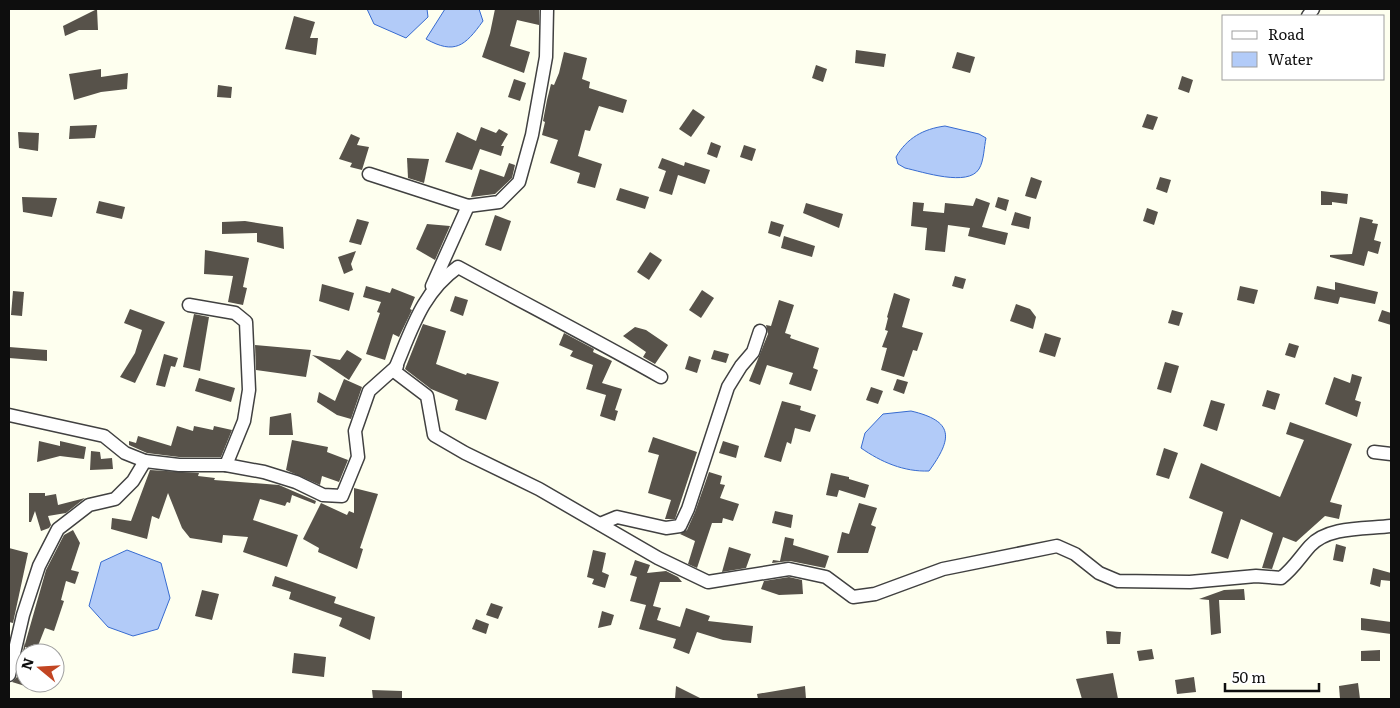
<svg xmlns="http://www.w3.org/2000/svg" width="1400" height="708" font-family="Literata,serif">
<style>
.water{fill:#b2cbf8;stroke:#376bd0}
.building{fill:#57524a}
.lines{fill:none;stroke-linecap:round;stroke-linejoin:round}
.minor-casing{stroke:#414141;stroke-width:15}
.minor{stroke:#fff;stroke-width:12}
</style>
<rect width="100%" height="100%" fill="#feffef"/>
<g class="water">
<polygon points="367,9 427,9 428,17 406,38 374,24"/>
<path d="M 445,9 L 479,9 L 483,21 C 465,46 455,55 426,39 Z"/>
<path d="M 945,126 L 979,134 L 986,138 C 984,147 984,161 979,169 C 968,187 923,172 905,168 L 898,164 L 896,157 C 907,138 923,129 945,126 Z"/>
<path d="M 911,411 C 954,421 953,438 929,471 C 904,472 881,462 861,448 L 865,433 L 883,414 Z"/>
<polygon points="127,550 161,563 170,598 158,629 133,636 108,627 89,606 101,562"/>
</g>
<g class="building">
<polygon points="97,9 98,30 79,30 65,36 63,26"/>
<polygon points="495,9 539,9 539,25 517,20 510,46 530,52 524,73 482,57 490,33"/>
<polygon points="294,16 315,22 310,38 318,38 316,55 285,49"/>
<polygon points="856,50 886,54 884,67 855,63"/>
<polygon points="564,52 587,58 582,79 590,82 589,88 627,100 623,113 599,106 590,131 585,130 578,156 602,164 595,188 577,183 580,173 550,163 558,140 542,135 545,122 543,121 547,100 551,84 554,85 559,73"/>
<polygon points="957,52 975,57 970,73 952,68"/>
<polygon points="816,65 827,69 823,82 812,78"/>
<polygon points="101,69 101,77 128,73 127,89 101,92 74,100 69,74"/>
<polygon points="1182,76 1193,80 1189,93 1178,89"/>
<polygon points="514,79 526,83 520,101 508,97"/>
<polygon points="218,85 232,87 231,98 217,97"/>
<polygon points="693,109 705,117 691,137 679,129"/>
<polygon points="1147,114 1158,117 1153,130 1142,127"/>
<polygon points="97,125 95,138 69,139 70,126"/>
<polygon points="481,127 496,133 499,129 508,134 501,146 504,146 501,156 480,149 472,170 445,162 457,132 476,141"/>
<polygon points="18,132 39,133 38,151 19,148"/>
<polygon points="351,134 360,138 357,145 369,147 362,170 350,167 352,163 339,159"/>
<polygon points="711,142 721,146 717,158 707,154"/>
<polygon points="744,145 756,149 752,161 740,157"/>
<polygon points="407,158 429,159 424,183 408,178"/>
<polygon points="662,158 684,166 685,162 710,170 705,184 678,175 672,195 659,191 666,171 658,168"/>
<polygon points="509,163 515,165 512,178 495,194 471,197 480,169 504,177"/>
<polygon points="1031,177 1042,181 1036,199 1025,196"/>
<polygon points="1160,177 1171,180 1167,193 1156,189"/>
<polygon points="620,188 649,197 645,209 616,200"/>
<polygon points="1321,191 1348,194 1347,204 1332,202 1332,205 1321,205"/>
<polygon points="22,197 57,198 52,217 23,212"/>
<polygon points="998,197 1009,200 1006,211 995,207"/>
<polygon points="976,198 990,203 982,227 1008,233 1005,245 968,236 970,228 948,225 945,252 925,250 927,228 911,226 913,202 924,203 923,211 944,213 945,203 973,206"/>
<polygon points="99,201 125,207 122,219 96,213"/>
<polygon points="806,203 843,214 839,228 803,213"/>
<polygon points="1147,208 1158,212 1154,225 1143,221"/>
<polygon points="1015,212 1031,217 1029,229 1011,225"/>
<polygon points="495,215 511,221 501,251 485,245"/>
<polygon points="1360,217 1373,220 1372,223 1378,224 1374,240 1381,242 1378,254 1368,251 1364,266 1330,257 1330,255 1352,254"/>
<polygon points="357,219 369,222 361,245 349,242"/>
<polygon points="245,221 283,227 284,249 257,242 257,233 222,234 222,222"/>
<polygon points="771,221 784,225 780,237 768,233"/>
<polygon points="427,224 450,226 435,260 416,249"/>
<polygon points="784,236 815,246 812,257 781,248"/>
<polygon points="205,250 249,258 243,287 247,288 243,305 228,302 233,276 204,274"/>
<polygon points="356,251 351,264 353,270 344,274 338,257"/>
<polygon points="650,252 662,260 649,280 637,272"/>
<polygon points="955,276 966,279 963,289 952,286"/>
<polygon points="1335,282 1378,292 1375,304 1340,297 1338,304 1314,299 1317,286 1335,290"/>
<polygon points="322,284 354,293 349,311 319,301"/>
<polygon points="366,286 390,293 392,288 415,297 410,309 412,310 399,337 393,334 385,360 366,354 380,313 377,312 381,302 363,297"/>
<polygon points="1240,286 1258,290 1254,304 1237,300"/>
<polygon points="702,290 714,298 701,318 689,310"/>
<polygon points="13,291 24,292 22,316 11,315"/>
<polygon points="894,293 910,299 902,327 923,333 917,351 913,350 904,377 881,370 887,348 882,347 888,331 885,330 888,318 887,317"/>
<polygon points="455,296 468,300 463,316 450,311"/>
<polygon points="779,300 794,305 785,333 791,335 790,338 819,348 813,368 818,370 811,391 789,384 793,373 767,365 760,385 749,381 768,334 766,325 771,326"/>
<polygon points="1016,304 1030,309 1036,317 1033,329 1010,321"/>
<polygon points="130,309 165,322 135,383 120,377 135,353 142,330 124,323"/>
<polygon points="1172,310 1183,313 1179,326 1168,323"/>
<polygon points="1382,310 1391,313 1391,325 1378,321"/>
<polygon points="194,314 209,317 200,371 183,367"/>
<polygon points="423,324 446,331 436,364 466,375 467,373 499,382 486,420 455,410 458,400 431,389 405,369"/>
<polygon points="635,327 646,330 668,345 655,364 643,357 646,352 623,336"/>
<polygon points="564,333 594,349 593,352 612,361 602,383 622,389 615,410 618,411 615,421 600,416 606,395 586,389 593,365 570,356 573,351 559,345"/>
<polygon points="1045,333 1061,338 1055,357 1039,352"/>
<polygon points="1289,343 1299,346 1295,358 1285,355"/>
<polygon points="255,345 311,350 306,377 256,370"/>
<polygon points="9,347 47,350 47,361 9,358"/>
<polygon points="347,350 362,359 349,380 312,355 340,360"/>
<polygon points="714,350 729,354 726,363 711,359"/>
<polygon points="164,354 178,358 175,367 171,366 165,387 156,385"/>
<polygon points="689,356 701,360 697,373 685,369"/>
<polygon points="1165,362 1179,366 1171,393 1157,389"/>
<polygon points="1352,374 1362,377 1355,400 1361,402 1357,417 1325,404 1334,377 1350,383"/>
<polygon points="199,378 235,388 231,402 195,391"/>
<polygon points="344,379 362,387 351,419 337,415 317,402 319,392 335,401"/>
<polygon points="897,379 908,382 904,394 893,390"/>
<polygon points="871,387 883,391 878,404 866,400"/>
<polygon points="1267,390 1280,394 1275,410 1262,406"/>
<polygon points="1211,400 1225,404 1217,431 1203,426"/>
<polygon points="782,401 801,406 800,410 816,415 810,432 795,428 791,444 787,442 781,462 764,457"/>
<polygon points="291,413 293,435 269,435 270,417"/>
<polygon points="1290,422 1352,444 1330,502 1342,505 1339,519 1325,516 1296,542 1283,537 1272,569 1262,568 1273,533 1241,519 1228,559 1211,553 1223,512 1189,498 1201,463 1280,497 1304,440 1286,434"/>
<polygon points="177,426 193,431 194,426 213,430 214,426 232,430 221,457 179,457 147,453 129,445 129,441 136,443 138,436 171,446"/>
<polygon points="653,437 697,452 675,519 665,519 671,500 648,493 659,455 648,452"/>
<polygon points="292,440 328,447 327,452 348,460 339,482 322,476 320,485 286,470"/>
<polygon points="39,441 60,446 60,441 86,447 84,459 60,456 37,462"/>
<polygon points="723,441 739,446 736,458 719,453"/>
<polygon points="1164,448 1178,453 1169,479 1156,475"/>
<polygon points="91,451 100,452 101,459 112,458 113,469 90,470"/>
<polygon points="150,470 199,473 198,476 215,478 214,480 279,485 316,501 315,504 292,495 290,503 287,502 285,506 260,499 253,520 298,535 287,567 243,552 248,537 223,535 222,543 190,538 182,528 168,493 159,519 152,516 147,539 111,529 112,518 131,521"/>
<polygon points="709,472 722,476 720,484 725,485 720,498 739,504 733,521 723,518 722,523 712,523 697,568 688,564 695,541 680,534 687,530 695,512"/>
<polygon points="831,473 849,477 849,479 869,485 865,498 839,490 837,497 826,495"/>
<polygon points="354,488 378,494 360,548 363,549 357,569 318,552 319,548 303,539 321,503 347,515 349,511 354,513"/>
<polygon points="29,493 45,493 45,496 56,494 58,505 85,498 66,513 48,516 51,525 49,528 41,531 35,511 31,522 29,522"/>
<polygon points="859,503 877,508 871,525 876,527 868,553 837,553 842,532 849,534"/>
<polygon points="775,511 793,515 791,528 772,523"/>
<polygon points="73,530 80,543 71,570 79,572 75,584 66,581 61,600 64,601 54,631 45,628 36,651 25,647 25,686 12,682 17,677 25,642 25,644 46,570 64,535"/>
<polygon points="785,537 794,539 793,545 829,556 825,568 790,561 772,563 773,560 780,561"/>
<polygon points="1336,544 1346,547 1343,562 1333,560"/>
<polygon points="729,547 751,554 746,568 722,572"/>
<polygon points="9,548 28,553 13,623 9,622"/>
<polygon points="593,550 606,553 602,572 609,575 605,588 592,584 594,579 587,577"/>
<polygon points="635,560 650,565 647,573 666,571 678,577 682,582 660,582 653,606 661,608 657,620 680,627 686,608 710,616 708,621 753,626 751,643 723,640 697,632 689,654 673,648 676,639 639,629 646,605 630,601 637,577 630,575"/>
<polygon points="1373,568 1391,573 1391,581 1381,580 1380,587 1370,584"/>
<polygon points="275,576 336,597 334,603 375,617 370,640 339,626 342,618 289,599 291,592 272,586"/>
<polygon points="789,577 802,580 803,594 779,595 761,589 764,581"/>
<polygon points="1244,589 1245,600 1219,600 1221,633 1211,635 1209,600 1199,599 1224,590"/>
<polygon points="202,590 219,594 212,620 195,616"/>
<polygon points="491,603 503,607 498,619 486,615"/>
<polygon points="602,611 614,615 611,625 598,628"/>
<polygon points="1361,618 1391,622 1391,634 1361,630"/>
<polygon points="476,619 489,624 486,634 472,629"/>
<polygon points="1106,631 1121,632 1120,644 1107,644"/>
<polygon points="1152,649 1154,659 1139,661 1137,651"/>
<polygon points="1380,650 1380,661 1361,661 1361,651"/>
<polygon points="294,653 326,657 324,677 292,673"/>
<polygon points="1113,673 1118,699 1082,699 1076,679"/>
<polygon points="1194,677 1196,692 1177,694 1175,680"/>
<polygon points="1358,683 1360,699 1340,699 1339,686"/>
<polygon points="676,686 702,699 675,699"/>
<polygon points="805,686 806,699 758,699 757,694"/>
<polygon points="372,690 402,691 402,699 373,699"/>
</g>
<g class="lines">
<defs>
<g id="minor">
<polyline points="1308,16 1313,9"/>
<polyline points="369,174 468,206 499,202 519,182 532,135 546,57 547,9"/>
<polyline points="432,286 468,206"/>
<polyline points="189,305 235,313 246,322 249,390 244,421 226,465"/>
<path d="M 661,377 C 594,339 526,304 458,267 C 421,293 411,332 394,371 L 427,396 L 434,435 L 465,453 L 539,489 L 658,558 L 708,582 L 789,569 L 826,577 L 853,597 L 875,594 L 943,569 L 1057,546 L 1075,554 L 1099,573 L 1118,581 L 1190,582 L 1256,576 L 1281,578 C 1294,568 1300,557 1310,546 C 1328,526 1366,529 1391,526"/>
<polyline points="9,415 104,436 125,453 145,461"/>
<polyline points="1374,452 1391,454"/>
<polyline points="600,524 617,517 666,528 680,526 688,509 728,387 741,366 753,352 760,331"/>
<polyline points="9,675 23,615 39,566 58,529 89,505 115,499 133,481 145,461 179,465 226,465 264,472 296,482 323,495 342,496 358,457 355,431 369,391 397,366"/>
</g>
</defs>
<use href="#minor" class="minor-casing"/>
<use href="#minor" class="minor"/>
</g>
<rect width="1400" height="708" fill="none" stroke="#0e0e0e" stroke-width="20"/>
<rect x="1222" y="15" width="162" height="65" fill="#ffffff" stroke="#9f9f9f"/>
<rect x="1232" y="31" width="25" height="8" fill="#ffffff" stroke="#9f9f9f"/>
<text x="1268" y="40" font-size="15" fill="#0e0e0e">Road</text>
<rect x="1232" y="52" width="25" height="15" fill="#b2cbf8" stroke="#9f9f9f"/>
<text x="1268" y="65" font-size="15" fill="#0e0e0e">Water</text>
<g transform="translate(40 668) rotate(288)"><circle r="24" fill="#ffffff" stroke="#9f9f9f"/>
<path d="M0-4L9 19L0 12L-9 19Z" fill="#c24522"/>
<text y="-8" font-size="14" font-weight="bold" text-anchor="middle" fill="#0e0e0e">N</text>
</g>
<path d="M1225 683v8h94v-8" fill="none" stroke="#0e0e0e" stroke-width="2.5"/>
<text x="1232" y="683" font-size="15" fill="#0e0e0e" stroke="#ffffff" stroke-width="4" paint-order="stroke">50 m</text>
</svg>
